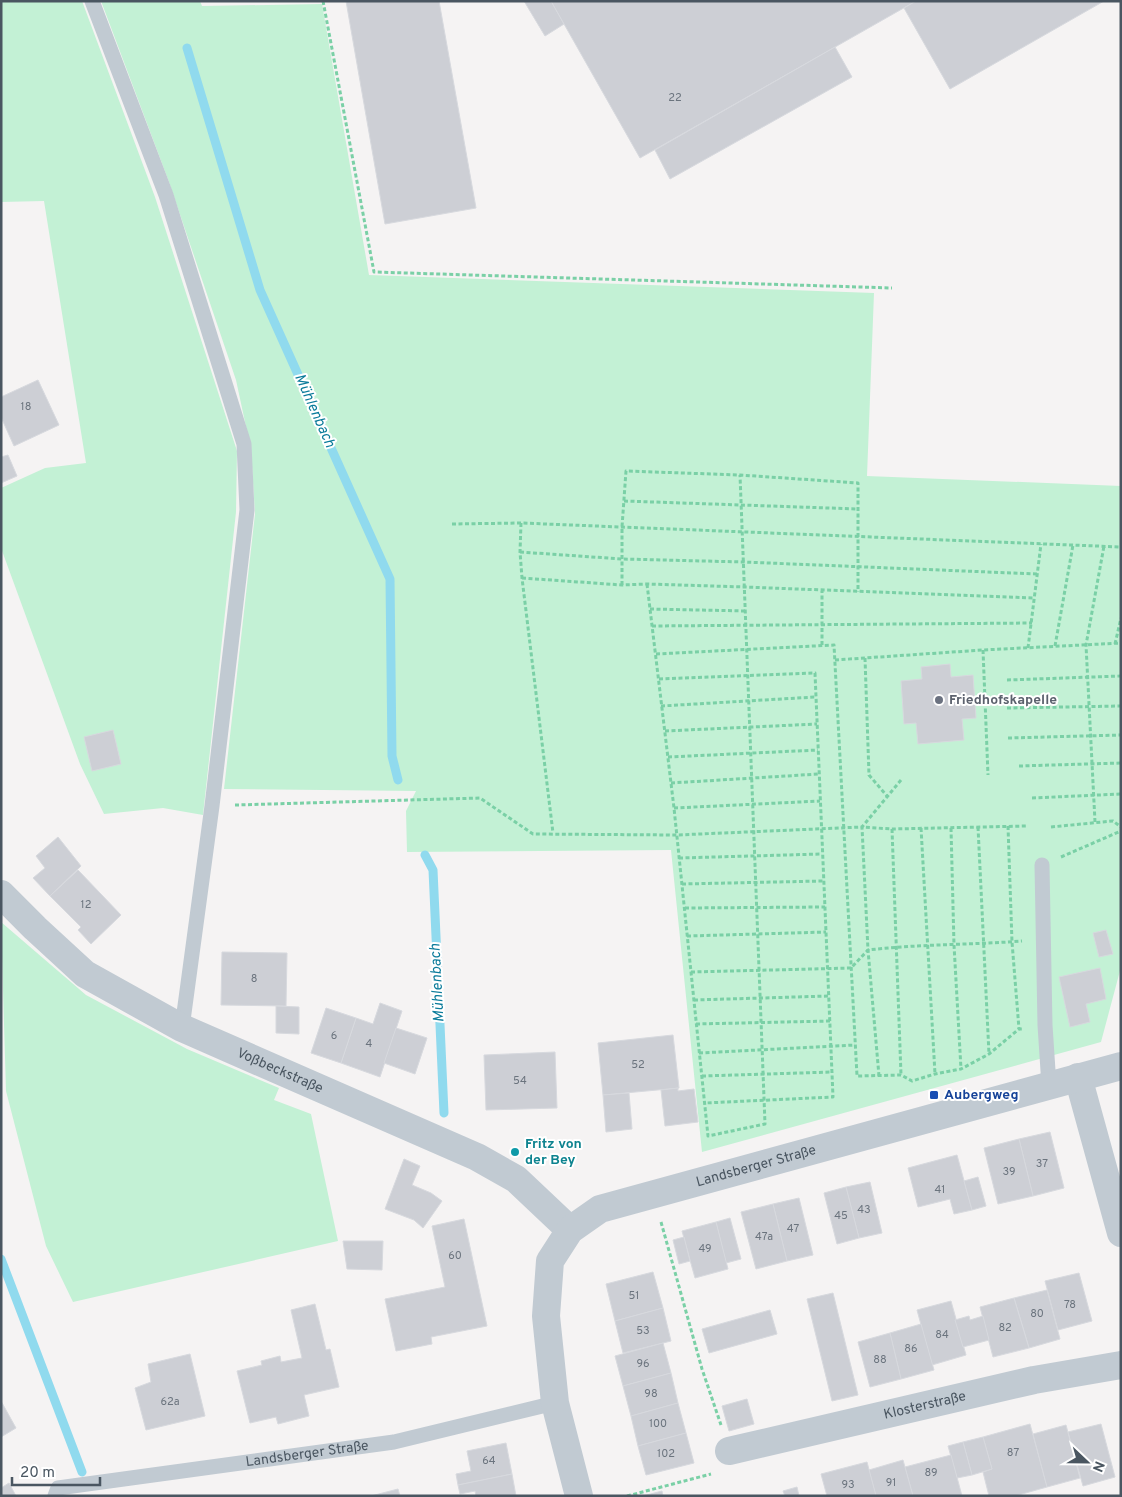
<svg xmlns="http://www.w3.org/2000/svg" width="1122" height="1497" font-family="Overpass,sans-serif">
<style>
.green{fill:#c3f1d5}
.lines{fill:none;stroke-linecap:round;stroke-linejoin:round}
.stream{stroke:#90daee;stroke-width:9}
.building{fill:#cdcfd5;stroke:#d7d9de}
.path{stroke:#7ad0a6;stroke-width:3;stroke-dasharray:4 2.5;stroke-linecap:butt}
.lane{stroke:#c1cad2;stroke-width:15}
.street{stroke:#c1cad2;stroke-width:28}
.worship-dot{fill:#6b7280;stroke:#fff;stroke-width:2}
.transit-dot{fill:#1a4fb4;stroke:#fff;stroke-width:2}
.culture-dot{fill:#0f9aa8;stroke:#fff;stroke-width:2}
.labels{text-anchor:middle;dominant-baseline:central;stroke-width:4;stroke-linejoin:round;paint-order:stroke}
.number-label{font-size:11px;fill:#6b747e}
.worship-label{font-size:14px;font-weight:bold;fill:#5b616d;stroke:#fff;text-anchor:start}
.street-label{font-size:14px;fill:#4a5661;stroke:#fff}
.transit-label{font-size:14px;font-weight:bold;fill:#164399;stroke:#fff;text-anchor:start}
.culture-label{font-size:14px;font-weight:bold;fill:#0d838f;stroke:#fff;text-anchor:start}
.water-label{font-size:15px;font-style:italic;fill:#0c7c9b;stroke:#fff}
</style>
<rect width="100%" height="100%" fill="#f5f3f3"/>
<g class="green">
<polygon points="1,1 82,1 155,197 237,451 236,512 203,815 163,808 104,814 80,764 1,548 1,488 45,468 86,463 44,201 1,202"/>
<polygon points="101,1 200,1 202,6 322,4 369,275 874,293 867,476 1121,486 1121,967 1101,1042 702,1152 671,850 407,852 406,811 416,791 224,789 255,514 251,450 236,380 169,182"/>
<polygon points="1,922 86,995 187,1049 279,1088 274,1100 311,1114 338,1241 73,1302 46,1246 6,1091"/>
</g>
<g class="lines">
<g class="stream">
<polyline points="187,48 260,290 390,579 392,756 398,780"/>
<polyline points="425,855 433,870 444,1113"/>
<polyline points="1,1259 82,1472"/>
</g>
</g>
<g class="building">
<polygon points="346,1 439,1 476,208 385,224"/>
<polygon points="524,1 551,1 564,24 545,36"/>
<polygon points="551,1 916,1 640,158"/>
<polygon points="916,1 1104,1 950,89 904,8"/>
<polygon points="835,47 852,77 670,179 655,150"/>
<polygon points="38,380 59,425 14,446 1,417 1,397"/>
<polygon points="8,455 17,476 1,483 1,457"/>
<polygon points="950,664 951,677 973,675 976,718 962,719 964,740 918,744 916,723 904,724 901,681 922,679 921,667"/>
<polygon points="113,730 121,764 92,771 84,737"/>
<polygon points="58,837 81,866 50,896 33,878 45,868 36,856"/>
<polygon points="78,870 121,915 91,944 78,930 81,927 50,896"/>
<polygon points="1106,930 1113,954 1099,957 1093,933"/>
<polygon points="222,952 287,953 286,1006 221,1005"/>
<polygon points="1100,968 1106,999 1086,1004 1090,1022 1070,1027 1059,977"/>
<polygon points="380,1003 402,1011 380,1077 341,1063 356,1018 373,1024"/>
<polygon points="276,1006 299,1007 299,1034 276,1033"/>
<polygon points="326,1008 356,1018 341,1063 311,1053"/>
<polygon points="396,1028 427,1038 415,1074 384,1063"/>
<polygon points="673,1035 679,1088 603,1095 598,1043"/>
<polygon points="555,1052 557,1108 486,1110 484,1055"/>
<polygon points="678,1088 678,1091 694,1089 698,1122 665,1126 661,1090"/>
<polygon points="629,1093 632,1129 606,1132 603,1095"/>
<polygon points="1050,1132 1064,1188 1033,1196 1019,1139"/>
<polygon points="1019,1139 1033,1196 998,1204 984,1148"/>
<polygon points="957,1155 972,1210 954,1214 950,1199 918,1207 908,1168"/>
<polygon points="404,1159 420,1166 412,1185 431,1193 442,1201 423,1228 414,1220 385,1209"/>
<polygon points="978,1177 986,1206 972,1210 964,1181"/>
<polygon points="870,1182 882,1233 859,1238 846,1187"/>
<polygon points="846,1187 859,1238 837,1244 824,1193"/>
<polygon points="799,1198 813,1255 787,1261 773,1204"/>
<polygon points="773,1204 787,1261 756,1269 741,1212"/>
<polygon points="730,1218 741,1259 726,1263 716,1222"/>
<polygon points="464,1219 487,1326 431,1337 432,1344 396,1351 385,1299 445,1287 432,1226"/>
<polygon points="716,1222 728,1269 695,1278 682,1231"/>
<polygon points="684,1237 690,1261 679,1264 673,1240"/>
<polygon points="343,1241 383,1241 382,1270 347,1269"/>
<polygon points="653,1272 663,1308 615,1321 606,1284"/>
<polygon points="1079,1273 1092,1321 1058,1330 1045,1281"/>
<polygon points="1047,1290 1060,1339 1029,1348 1014,1298"/>
<polygon points="833,1293 858,1395 832,1401 807,1299"/>
<polygon points="1014,1298 1029,1348 993,1357 980,1307"/>
<polygon points="951,1301 966,1355 932,1365 917,1310"/>
<polygon points="315,1304 326,1350 330,1349 339,1387 304,1395 309,1416 278,1424 276,1417 250,1423 237,1371 262,1365 261,1361 280,1356 281,1362 302,1358 291,1310"/>
<polygon points="663,1308 671,1341 623,1353 615,1321"/>
<polygon points="770,1310 777,1334 709,1353 702,1329"/>
<polygon points="969,1316 970,1320 983,1316 989,1340 963,1347 955,1320"/>
<polygon points="921,1324 934,1370 901,1379 890,1333"/>
<polygon points="890,1333 901,1379 870,1387 858,1342"/>
<polygon points="663,1343 671,1373 623,1386 615,1356"/>
<polygon points="190,1354 205,1416 146,1430 135,1388 151,1382 148,1364"/>
<polygon points="671,1373 678,1403 631,1416 623,1386"/>
<polygon points="747,1399 754,1424 729,1431 722,1406"/>
<polygon points="1,1401 16,1428 1,1437"/>
<polygon points="678,1403 686,1433 638,1446 631,1416"/>
<polygon points="1030,1424 1047,1487 1015,1496 989,1496 983,1472 992,1469 983,1437"/>
<polygon points="1101,1424 1115,1477 1083,1486 1068,1432"/>
<polygon points="1066,1425 1080,1478 1047,1487 1033,1434"/>
<polygon points="686,1433 694,1463 646,1475 638,1446"/>
<polygon points="983,1437 992,1469 972,1475 963,1442"/>
<polygon points="963,1442 972,1475 957,1478 948,1446"/>
<polygon points="506,1443 512,1474 458,1485 456,1474 471,1471 467,1451"/>
<polygon points="951,1455 962,1496 913,1496 905,1467"/>
<polygon points="903,1460 913,1496 876,1496 869,1470"/>
<polygon points="867,1462 876,1496 827,1496 821,1474"/>
<polygon points="512,1474 516,1496 476,1496 475,1491 460,1494 458,1485"/>
<polygon points="9,1483 16,1496 1,1496 1,1488"/>
<polygon points="797,1487 799,1496 785,1496 783,1491"/>
<polygon points="398,1489 400,1496 371,1496"/>
<polygon points="662,1491 663,1496 643,1496"/>
</g>
<g class="lines">
<g class="path">
<polyline points="323,1 374,272 892,288"/>
<polyline points="624,501 858,509"/>
<polyline points="521,523 520,552 522,578 553,833"/>
<polyline points="452,524 521,523 1121,547"/>
<polyline points="520,552 622,559 744,562 1037,574"/>
<polyline points="522,578 622,585 647,584 745,587 1035,598"/>
<polyline points="647,584 674,808 708,1136 765,1124 740,475"/>
<polyline points="622,585 622,527 626,471 740,475 858,483 858,592"/>
<polyline points="650,609 746,611"/>
<polyline points="652,626 1032,623"/>
<polyline points="1115,644 1121,618"/>
<polyline points="822,645 822,591"/>
<polyline points="1055,646 1073,545"/>
<polyline points="1028,648 1041,544"/>
<polyline points="983,650 988,775"/>
<polyline points="656,654 834,645 857,1076 901,1075 912,1081 935,1074 961,1069 989,1054 1019,1029 1022,1029"/>
<polyline points="865,658 869,775 887,796"/>
<polyline points="835,660 983,650 1121,643"/>
<polyline points="659,679 815,673 833,1097 705,1103"/>
<polyline points="1007,680 1121,676"/>
<polyline points="661,706 816,697"/>
<polyline points="1007,708 1121,706"/>
<polyline points="665,731 817,724"/>
<polyline points="1008,738 1121,735"/>
<polyline points="668,757 818,750"/>
<polyline points="1019,766 1121,763"/>
<polyline points="671,783 819,774"/>
<polyline points="1032,798 1121,794"/>
<polyline points="235,805 480,798 533,834 677,835 862,827 901,780"/>
<polyline points="674,808 820,801"/>
<polyline points="1095,822 1086,645 1104,546"/>
<polyline points="1008,826 1012,942 1019,1029"/>
<polyline points="978,827 989,1054"/>
<polyline points="1051,827 1113,821 1121,827"/>
<polyline points="921,828 935,1074"/>
<polyline points="951,828 954,945 961,1069"/>
<polyline points="892,829 901,1075"/>
<polyline points="1061,857 1121,831"/>
<polyline points="679,858 822,854"/>
<polyline points="682,884 823,881"/>
<polyline points="685,908 825,907"/>
<polyline points="687,936 826,932"/>
<path d="M 691,972 L 851,968 L 868,950 C 919,944 971,945 1022,941"/>
<polyline points="694,1000 829,996"/>
<polyline points="696,1024 830,1021"/>
<polyline points="699,1053 855,1045"/>
<polyline points="702,1076 832,1072"/>
<polyline points="879,1076 868,950 862,827 892,829 1027,826"/>
<polyline points="661,1222 702,1369 721,1425"/>
<polyline points="627,1496 711,1474"/>
</g>
<g class="lane">
<polyline points="92,1 166,195 244,444 247,510 212,806 182,1028"/>
<polyline points="1042,865 1045,1025 1049,1086"/>
<path id="s1" d="M 55,1496 L 58,1488 L 394,1442 L 555,1403"/>
</g>
<g class="street">
<path id="s2" d="M 1,894 L 35,928 L 85,974 L 182,1028 L 477,1157 L 516,1179 L 570,1230"/>
<polyline points="1078,1077 1121,1233"/>
<path id="s3" d="M 729,1451 L 1034,1380 L 1121,1365"/>
<path id="s4" d="M 579,1496 L 555,1403 L 546,1316 L 550,1261 L 570,1230 L 600,1209 L 1121,1066"/>
</g>
</g>
<circle class="worship-dot" cx="939" cy="700" r="5"/>
<rect class="transit-dot" x="929" y="1090" width="10" height="10" rx="2.5"/>
<circle class="culture-dot" cx="515" cy="1152" r="5"/>
<g class="labels">
<g class="number-label">
<text x="675" y="98">22</text>
<text x="26" y="407">18</text>
<text x="86" y="905">12</text>
<text x="254" y="979">8</text>
<text x="334" y="1036">6</text>
<text x="369" y="1044">4</text>
<text x="638" y="1065">52</text>
<text x="520" y="1081">54</text>
<text x="1042" y="1164">37</text>
<text x="1009" y="1172">39</text>
<text x="940" y="1190">41</text>
<text x="864" y="1210">43</text>
<text x="841" y="1216">45</text>
<text x="793" y="1229">47</text>
<text x="764" y="1237">47a</text>
<text x="705" y="1249">49</text>
<text x="455" y="1256">60</text>
<text x="634" y="1296">51</text>
<text x="1070" y="1305">78</text>
<text x="1037" y="1314">80</text>
<text x="1005" y="1328">82</text>
<text x="643" y="1331">53</text>
<text x="942" y="1335">84</text>
<text x="911" y="1349">86</text>
<text x="880" y="1360">88</text>
<text x="643" y="1364">96</text>
<text x="651" y="1394">98</text>
<text x="170" y="1402">62a</text>
<text x="658" y="1424">100</text>
<text x="1013" y="1453">87</text>
<text x="666" y="1454">102</text>
<text x="489" y="1461">64</text>
<text x="931" y="1473">89</text>
<text x="891" y="1483">91</text>
<text x="848" y="1485">93</text>
</g>
<g class="worship-label">
<text x="949" y="700">Friedhofskapelle</text>
</g>
<g class="street-label">
<text stroke="none"><textPath href="#s2" startOffset="334">Voßbeckstraße</textPath></text>
<text stroke="none"><textPath href="#s4" startOffset="474">Landsberger Straße</textPath></text>
<text stroke="none"><textPath href="#s3" startOffset="201">Klosterstraße</textPath></text>
<text stroke="none"><textPath href="#s1" startOffset="260">Landsberger Straße</textPath></text>
</g>
<g class="transit-label">
<text x="944" y="1095">Aubergweg</text>
</g>
<g class="culture-label">
<text x="525" y="1144">Fritz von<tspan x="525" dy="16">der Bey</tspan></text>
</g>
<g class="water-label">
<text transform="translate(314 411) rotate(66)">Mühlenbach</text>
<text transform="translate(438 983) rotate(-93)">Mühlenbach</text>
</g>
</g>
<rect width="1122" height="1497" fill="none" stroke="#4a5661" stroke-width="5"/>
<g transform="translate(1087 1462) rotate(112)" stroke="#ffffff" stroke-width="4" paint-order="stroke">
<path d="M0-4L9 19L0 12L-9 19Z" fill="#4a5661"/>
<text y="-8" font-size="14" font-weight="bold" text-anchor="middle" fill="#4a5661">N</text>
</g>
<path d="M12 1477v8h88v-8" fill="none" stroke="#4a5661" stroke-width="2.5"/>
<text x="20" y="1477" font-size="15" fill="#4a5661" stroke="#ffffff" stroke-width="4" paint-order="stroke">20 m</text>
</svg>
